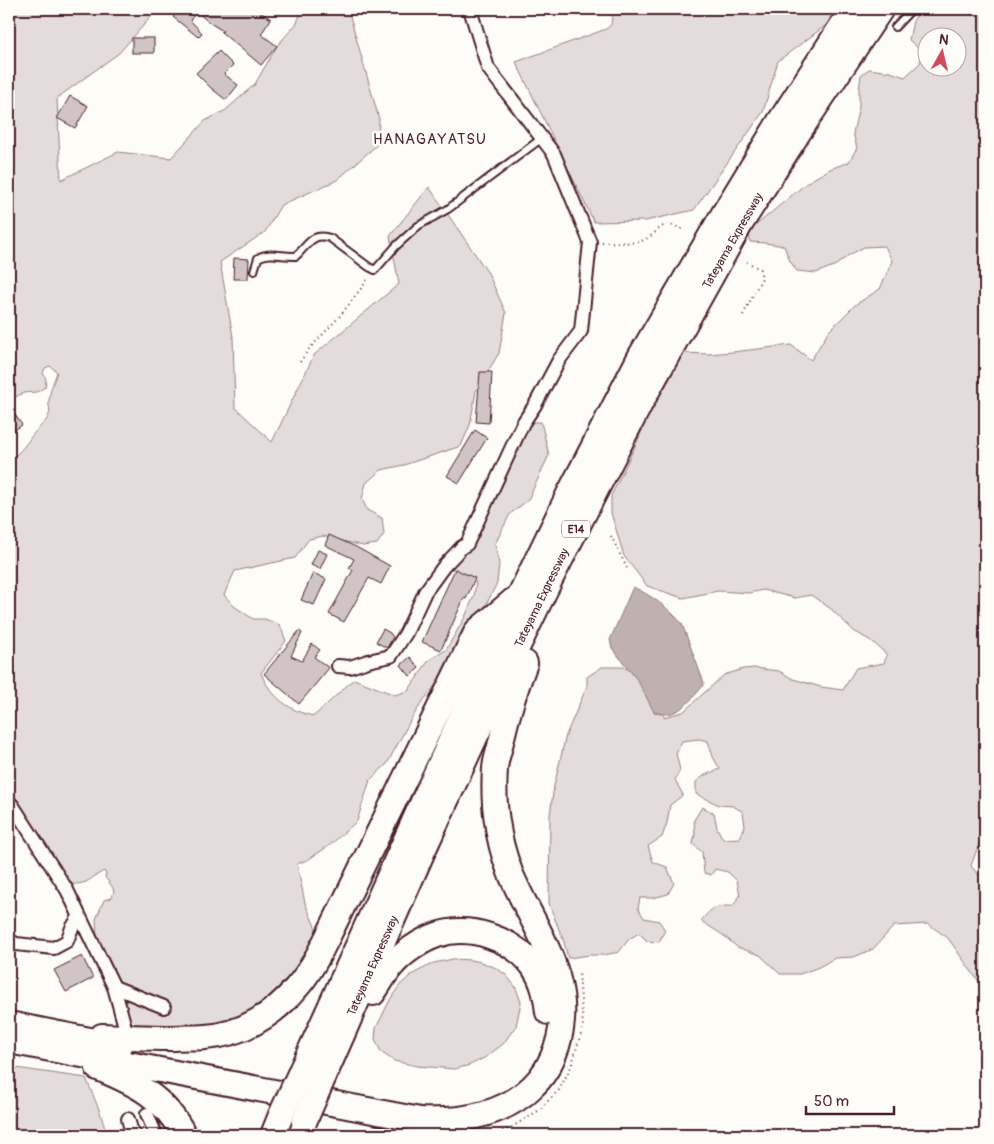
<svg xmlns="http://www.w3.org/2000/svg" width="994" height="1144" font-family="Pangolin,sans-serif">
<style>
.green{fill:#e3dcda;stroke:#967e82;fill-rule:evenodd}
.water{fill:#c0b1b1;stroke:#91777b}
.building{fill:#d0c5c4;stroke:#4a1f2b}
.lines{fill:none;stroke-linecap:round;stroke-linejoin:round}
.service-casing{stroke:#4a1f2b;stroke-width:10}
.minor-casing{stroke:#4a1f2b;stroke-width:16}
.motorway-casing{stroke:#4a1f2b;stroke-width:28}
.path{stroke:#4a1f2b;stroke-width:2;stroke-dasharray:1 4;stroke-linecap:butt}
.service{stroke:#fdfcf7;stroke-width:6}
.minor{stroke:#fdfcf7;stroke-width:12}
.motorway{stroke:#fdfcf7;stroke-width:24}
.motorway-bridge-casing{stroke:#4a1f2b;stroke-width:28;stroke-linecap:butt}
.motorway-bridge{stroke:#fdfcf7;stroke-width:24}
.labels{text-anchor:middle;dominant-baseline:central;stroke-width:5;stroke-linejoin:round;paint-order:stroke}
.shield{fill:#fdfcf7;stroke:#806168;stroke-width:1}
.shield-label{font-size:11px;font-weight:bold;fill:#4a1f2b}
.street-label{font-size:12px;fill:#4a1f2b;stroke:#fdfcf7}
.quarter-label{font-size:15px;letter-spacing:1px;fill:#4a1f2b;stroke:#fdfcf7}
</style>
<rect width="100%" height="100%" fill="#fdfcf7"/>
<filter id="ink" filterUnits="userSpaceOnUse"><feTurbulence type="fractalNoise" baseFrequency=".02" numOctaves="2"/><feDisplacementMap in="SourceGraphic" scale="10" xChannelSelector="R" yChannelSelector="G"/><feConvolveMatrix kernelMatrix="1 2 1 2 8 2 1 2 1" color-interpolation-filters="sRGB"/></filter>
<g filter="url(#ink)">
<g class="green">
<path d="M 9,9 L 158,9 L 119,53 L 57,98 L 61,180 L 118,152 L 171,158 L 205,121 L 226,110 L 255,84 L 277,46 L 297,23 L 302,9 L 348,9 L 379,119 L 378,144 L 337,180 L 281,205 L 265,232 L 220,262 L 233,337 L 235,407 L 272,442 L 314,355 L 399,284 L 390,236 L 429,187 L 488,273 L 506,313 L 499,353 L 476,391 L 470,425 L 461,446 L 404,465 L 381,470 L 366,483 L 362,499 L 367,510 L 382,518 L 384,534 L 377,544 L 363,546 L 323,536 L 309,539 L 295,558 L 235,571 L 224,595 L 234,606 L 253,619 L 265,619 L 280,625 L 286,641 L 261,673 C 270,696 290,712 314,716 L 354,679 L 395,695 L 408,691 L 429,660 L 446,650 L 465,617 L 474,596 L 476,582 L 459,575 L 450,566 L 515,456 L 526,429 L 533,422 L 541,422 L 549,455 L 528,500 L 510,514 L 495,544 L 499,564 L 497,583 L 457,662 L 444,669 L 437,683 L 423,701 L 410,721 L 387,764 L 370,780 L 357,821 L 330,845 L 309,859 L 297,864 L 305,903 L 320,938 L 282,994 L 224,1027 L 139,1027 C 128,1023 127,1013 123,1002 L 126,998 L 97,939 L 96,919 L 104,900 L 111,898 L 114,893 L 113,888 L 105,877 L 106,874 L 104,871 C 89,878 89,885 70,884 L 9,796 L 9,460 C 21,453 27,442 35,432 C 39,427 46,422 48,417 C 52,409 48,408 49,402 C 49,391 54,382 57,372 L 50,366 L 45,368 L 43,373 L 46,379 L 45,387 C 34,395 34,391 24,393 C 19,394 13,399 9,402 Z"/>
<polygon points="611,9 832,9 829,23 778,61 763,112 694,210 645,221 594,222 516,62 606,29 611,25 612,17"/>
<path d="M 921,9 L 985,9 L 985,834 L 982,835 L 971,866 L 978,874 L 985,879 L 985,989 L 971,971 L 948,938 L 928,924 L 894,926 L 873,949 L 854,957 L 835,958 L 819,967 L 800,974 L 780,974 L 760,955 L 737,947 L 723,935 L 701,921 C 712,907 715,906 733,906 L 740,895 L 737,881 L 728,872 L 715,869 L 711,875 L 704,873 L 702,852 L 693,844 L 695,833 L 694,820 L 702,807 L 714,813 L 717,828 L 723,839 L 740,838 L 745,826 L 743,812 L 733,806 L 719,805 L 696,794 L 696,782 L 705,775 L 720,769 L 713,757 L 708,741 L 699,739 L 682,741 L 676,754 L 680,770 L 675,780 L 683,795 L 670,805 L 667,823 L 662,837 L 648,846 L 653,862 L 667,867 L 674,883 L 668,894 L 653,898 L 640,898 L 638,908 L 644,918 L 659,921 L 665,930 L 659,942 L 647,941 L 639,933 L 629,939 L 619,952 L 604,955 L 590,955 L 568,958 L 564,942 L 549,904 L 550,815 L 554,786 L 566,735 L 587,686 L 587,677 L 602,667 L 623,667 L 649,679 L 664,717 L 683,712 L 724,675 L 743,669 L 754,668 L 779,671 L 793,679 L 821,687 L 843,690 L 856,668 L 884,663 L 887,655 L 873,642 L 854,631 L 831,609 L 811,595 L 795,598 L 763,590 L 749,593 L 718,591 L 683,598 L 647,586 L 624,556 L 611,513 L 611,496 L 637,442 L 661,386 L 673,370 L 684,353 L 708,354 L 733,352 L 791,345 L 811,360 L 829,331 L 855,305 L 880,289 L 892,261 L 885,246 L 864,247 L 849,255 L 836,265 L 816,273 L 797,271 L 790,261 L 784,246 L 766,243 L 750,242 L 749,231 L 808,182 L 830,169 L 849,162 L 857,148 L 853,133 L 859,107 L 859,90 L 861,75 L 869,69 L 890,72 L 905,77 L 920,63 L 922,52 L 909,40 L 913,21 ZM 926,38 L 956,38 L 956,68 L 926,68 Z"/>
<polygon points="453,959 470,960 481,962 496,968 505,974 515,986 521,1002 516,1026 503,1044 486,1057 470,1065 455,1069 417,1066 394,1061 381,1052 375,1039 376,1028 391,998 400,985 411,975 434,963"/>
<polygon points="9,1067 86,1078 100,1112 107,1135 9,1135"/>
</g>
<path class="water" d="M 633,587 C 651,595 670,609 682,624 L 704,683 L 703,686 C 693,697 682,713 666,714 C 662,714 657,712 654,712 L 638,681 L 612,648 L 610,640 Z"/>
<g class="building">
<polygon points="179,9 255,9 271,19 261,34 277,46 261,65 221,32 223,31 210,23 197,12 190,20 202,33 198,37 173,17"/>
<rect x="132" y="38" width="22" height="15"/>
<polygon points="219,51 233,65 224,74 238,85 226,100 211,88 196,73"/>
<polygon points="70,96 88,106 75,128 57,118"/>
<polygon points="234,258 249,259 248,279 233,279"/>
<polygon points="480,372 492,372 489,423 476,422"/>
<polygon points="9,406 22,425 9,434"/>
<polygon points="475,430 487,438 459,483 447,476"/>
<polygon points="329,535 356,547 390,566 381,584 369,578 344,622 329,614 353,570 349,568 354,559 325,545"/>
<polygon points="318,550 327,554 320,569 311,565"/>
<polygon points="455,569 475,578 466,599 464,598 441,650 422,642"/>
<polygon points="313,573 326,579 314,605 301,600"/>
<polygon points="383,629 390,633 393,637 387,648 376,642"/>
<polygon points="299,631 302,633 291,656 302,661 312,644 320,650 314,657 329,668 299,704 264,674"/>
<polygon points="410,657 419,668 410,676 401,665"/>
<polygon points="82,956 93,978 66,992 54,970"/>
</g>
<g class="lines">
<defs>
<g id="service">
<polyline points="895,27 912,9"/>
<path d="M 254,271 L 258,258 C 270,251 283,257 296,256 C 308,245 312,232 330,238 L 369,267 L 375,270 L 396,246 L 418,226 L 448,209 L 542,138"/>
</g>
<g id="minor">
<polyline points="338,666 350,667 368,661 391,656 406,633 425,592 444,566 462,547 467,544 523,423 535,405 559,360 581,331 590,242 554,154 488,68 470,9"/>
<polyline points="9,802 13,806 67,890 114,987 125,1027"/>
<polyline points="9,940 16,944 54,948 67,941 72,928 79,917"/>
<polyline points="114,987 164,1007"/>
<polyline points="147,1114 156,1135"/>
<polyline points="128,1119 131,1129 135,1135"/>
</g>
<g id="motorway">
<path d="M 373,993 C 379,985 384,975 390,968 C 401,954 420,941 437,935 C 469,924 512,938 533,966 C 543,980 546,995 548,1012"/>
<polyline points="9,1024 120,1046"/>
<path d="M 102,1036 C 126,1037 150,1038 174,1038 C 185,1037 195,1038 205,1037 C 241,1035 274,1015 297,987 C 312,970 322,948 332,928 L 477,631 L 514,600"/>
<path d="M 9,1041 L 420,1120 C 460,1122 502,1116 532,1087 C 544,1076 552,1061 557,1046 C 578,981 533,928 510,872 C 504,856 499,838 497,821 C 494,804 494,785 495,768 C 496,759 499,751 501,742 C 507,715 515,689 525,663"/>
<path d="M 98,1068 C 137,1084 164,1097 184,1135"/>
<polyline points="302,1069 470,698 568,496 641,355 724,213 780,121 841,27 854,9"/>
<polyline points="324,1076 422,853 501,681 550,580 640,404 741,223 800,130 881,9"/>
<polyline points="273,1135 281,1115"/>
</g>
</defs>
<use href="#service" class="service-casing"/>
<use href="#minor" class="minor-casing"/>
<use href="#motorway" class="motorway-casing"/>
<g class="path">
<path d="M 602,242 C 613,242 633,244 641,241 C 660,235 658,217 682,229"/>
<polyline points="743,315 762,278 760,269 747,262"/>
<polyline points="300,362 309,349 340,316 369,278"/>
<polyline points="611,536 627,568"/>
<polyline points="323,1135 326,1129 366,1135"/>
<polyline points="493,1135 512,1127 538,1111 559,1090 571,1067 583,1027 579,972"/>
</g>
<use href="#service" class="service"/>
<use href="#minor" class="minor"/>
<use href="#motorway" class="motorway"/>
<defs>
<g id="motorway-bridge">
<polyline points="281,1115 302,1069"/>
<polyline points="304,1122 324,1076"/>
</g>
</defs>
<use href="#motorway-bridge" class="motorway-bridge-casing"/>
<use href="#motorway-bridge" class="motorway-bridge"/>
</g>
</g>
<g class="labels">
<rect class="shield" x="562" y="520.5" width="28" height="17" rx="4"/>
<g class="shield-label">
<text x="576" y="529">E14</text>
</g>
<g class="street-label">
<text transform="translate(733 241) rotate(-60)">Tateyama Expressway</text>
<text transform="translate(542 598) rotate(-64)">Tateyama Expressway</text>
<text transform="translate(373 966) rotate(-66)">Tateyama Expressway</text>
</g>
<g class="quarter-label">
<text x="430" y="139">HANAGAYATSU</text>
</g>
</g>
<rect width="994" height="1144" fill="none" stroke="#fdfcf7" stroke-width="30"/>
<rect x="15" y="15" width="964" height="1114" fill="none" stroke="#4a1f2b" stroke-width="2" filter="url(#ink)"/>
<g transform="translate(942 52) rotate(8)"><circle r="24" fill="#fdfcf7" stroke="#b5a4a5"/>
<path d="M0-4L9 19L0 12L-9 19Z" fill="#d1495b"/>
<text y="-8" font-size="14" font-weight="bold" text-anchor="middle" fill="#4a1f2b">N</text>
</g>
<path d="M806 1106v8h88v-8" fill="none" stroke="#4a1f2b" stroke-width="2.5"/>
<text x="814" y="1106" font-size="15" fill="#4a1f2b" stroke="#fdfcf7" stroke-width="4" paint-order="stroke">50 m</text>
</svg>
